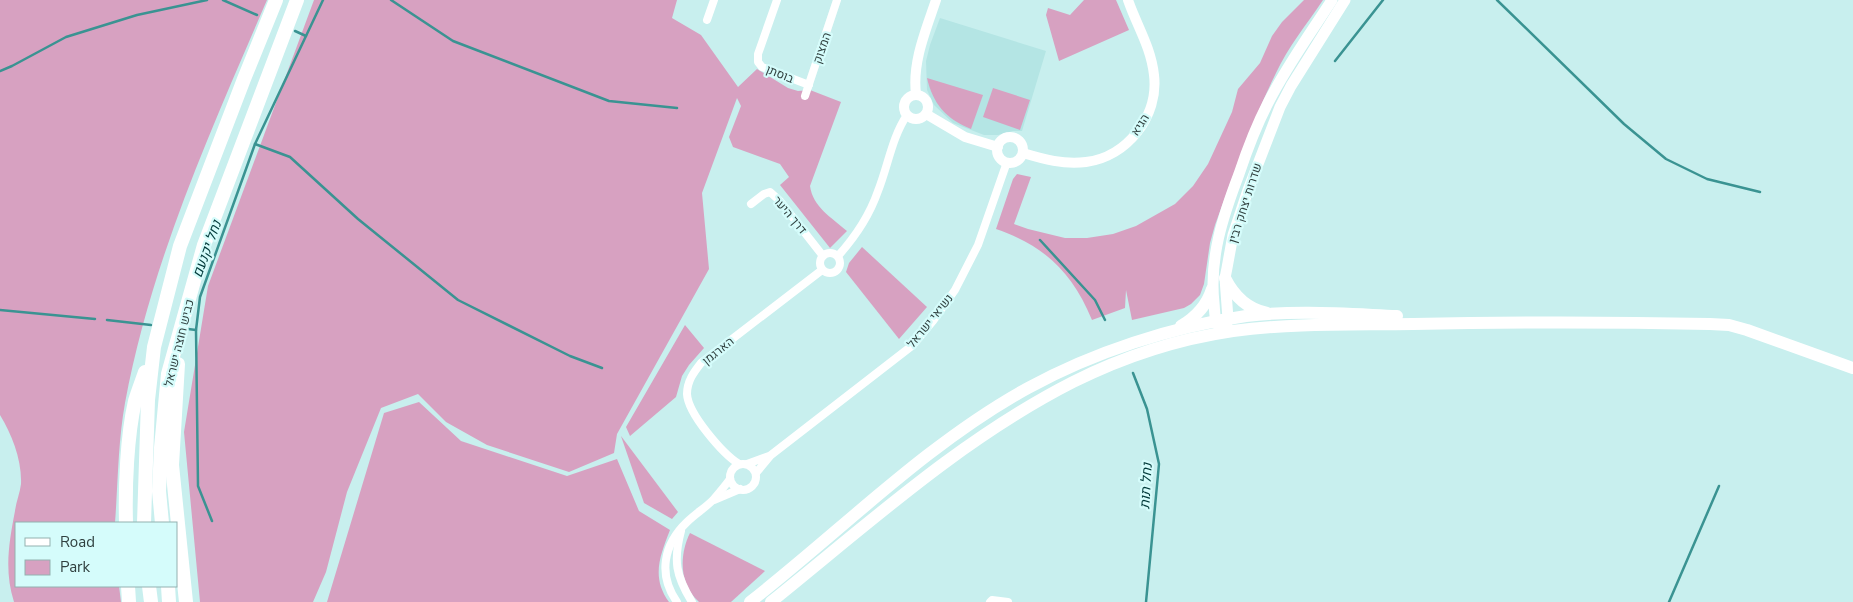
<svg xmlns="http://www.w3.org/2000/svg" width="1853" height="602" font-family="'Nunito Sans',Heebo,sans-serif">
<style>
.built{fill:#b4e5e4}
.green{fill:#d7a1c1}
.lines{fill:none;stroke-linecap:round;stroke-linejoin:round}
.stream{stroke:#3a9392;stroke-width:2.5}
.minor{stroke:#fff;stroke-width:8}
.tertiary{stroke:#fff;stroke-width:10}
.secondary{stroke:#fff;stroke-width:11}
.primary{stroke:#fff;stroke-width:12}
.motorway{stroke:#fff;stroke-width:14}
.labels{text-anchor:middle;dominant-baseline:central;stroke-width:4.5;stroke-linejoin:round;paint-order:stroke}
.street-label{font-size:12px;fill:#30403f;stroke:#d5fcfb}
.water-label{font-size:14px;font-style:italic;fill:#003939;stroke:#d5fcfb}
</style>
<rect width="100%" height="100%" fill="#c8efee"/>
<polygon class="built" points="940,18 1046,51 1022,131 1013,131 998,135 984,135 953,123 934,105 927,90 926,61 930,45"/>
<g class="green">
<path d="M 0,0 L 267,0 C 211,130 151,262 125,403 C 118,442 118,483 115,523 L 16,523 L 16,586 L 119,586 L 121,602 L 14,602 C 4,571 9,542 15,511 C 16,502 20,493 21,484 C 22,460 12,435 0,415 Z"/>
<path d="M 314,0 L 677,0 L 672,18 L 701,35 L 738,87 L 757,69 L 788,88 L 798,91 L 810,90 L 841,102 L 810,186 C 813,207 831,217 847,231 L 830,248 L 780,185 L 789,177 L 780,164 L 733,147 L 729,137 L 741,106 L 737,98 L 702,193 L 709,269 L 617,434 L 614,453 L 569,472 L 487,445 L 446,422 L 418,394 L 381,408 L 347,492 L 326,572 L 313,602 L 200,602 L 184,432 L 208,286 Z"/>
<polygon points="1084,0 1116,0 1129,30 1059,61 1046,15 1048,8 1070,15"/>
<path d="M 1304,0 L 1323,0 C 1307,24 1288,47 1276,73 C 1252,121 1233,176 1215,225 L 1210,243 L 1204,284 L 1200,295 L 1191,304 L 1184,308 L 1132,320 L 1126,290 L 1125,308 L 1092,320 C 1072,272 1045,246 996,229 L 1013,179 L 1017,174 L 1031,177 L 1014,224 L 1028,229 L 1065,238 L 1087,238 L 1113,234 L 1136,226 L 1175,204 L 1193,186 L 1208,164 L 1232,112 L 1238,89 L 1260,63 L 1272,36 L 1282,22 Z"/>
<path d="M 927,78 L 983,95 L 971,129 C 946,119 933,104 927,78 Z"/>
<polygon points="993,88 1030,100 1020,130 983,117"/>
<polygon points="862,247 927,307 899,339 846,272 849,263"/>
<polygon points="685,325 704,348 689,365 682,376 676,397 630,436 626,427"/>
<path d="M 419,402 L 461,441 L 567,476 L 617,459 L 639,511 L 670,530 C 660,556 651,577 669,602 L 327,602 L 384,413 Z"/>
<polygon points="621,436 678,512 672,519 644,503"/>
<path d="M 690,533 L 765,571 L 731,602 L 699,602 C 679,585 679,555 690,533 Z"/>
</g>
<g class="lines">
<g class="stream">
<polyline points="223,0 257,15"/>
<polyline points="391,0 453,41 609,101 677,108"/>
<polyline points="1497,0 1624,124 1666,159 1707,179 1760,192"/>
<polyline points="295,31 306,36"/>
<polyline points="1335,61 1383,0"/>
<polyline points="0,71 12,66 66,37 137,15 207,0"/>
<polyline points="255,144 290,157 358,219 458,300 570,356 602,368"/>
<polyline points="1040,240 1095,300 1105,320"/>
<polyline points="0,310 95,319"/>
<polyline points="107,320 151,325"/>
<polyline points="188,329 196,330"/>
<polyline points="1133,373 1147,409 1159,464 1146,602"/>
<polyline points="212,521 198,486 196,330 200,297 255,144 323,0"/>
<polyline points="1669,602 1719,486"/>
</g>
<g class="minor">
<polyline points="777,0 758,54 758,62 762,67 809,85"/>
<polyline points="707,20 714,0"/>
<polyline points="805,96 837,0"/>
<polyline points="751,204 764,194 770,192 780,201 823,256"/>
<circle cx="830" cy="263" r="10"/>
<path d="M 838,256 C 856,236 869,217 878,191 C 888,166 892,137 907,115"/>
<path d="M 739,464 C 723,454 688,414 687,394 C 687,381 694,372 701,363 L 822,270"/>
<polyline points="747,464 769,456"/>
<circle cx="743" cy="477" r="13"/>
<polyline points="756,473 771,455 913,345 933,321 955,290 978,245 1007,162"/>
<polyline points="714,500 740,489"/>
<path d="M 681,531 C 673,561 676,576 692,602"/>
<path d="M 677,602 C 658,575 663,545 687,522 C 695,514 705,508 713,500 C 719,493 725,486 730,479"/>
<polyline points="990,602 992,600 1008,602"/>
</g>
<g class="tertiary">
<path d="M 916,94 C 912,62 926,30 936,0"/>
<circle cx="916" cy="107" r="12"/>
<polyline points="926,114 965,137 998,147"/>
<circle cx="1010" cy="150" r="13"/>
<path d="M 1023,153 C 1043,159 1064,165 1086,162 C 1127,157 1159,116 1154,75 C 1151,47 1137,26 1128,0"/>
</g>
<g class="secondary">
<polyline points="1226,327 1228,319 1225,278 1227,268 1233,235 1248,190 1280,107 1291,86 1345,0"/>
<path d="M 1220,328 C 1214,320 1215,313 1214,303 C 1209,258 1223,216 1239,174 C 1247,150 1256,126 1268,103 C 1286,67 1310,34 1332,0"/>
</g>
<g class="primary">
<path d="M 1225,278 C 1234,296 1247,309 1267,313"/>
<path d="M 1181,326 C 1196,317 1207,305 1212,289"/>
<path d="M 750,602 C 841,531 926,444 1028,388 C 1094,352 1171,327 1246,316 C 1295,310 1347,314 1397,316"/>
<path d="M 771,602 C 868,524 961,439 1073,382 C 1123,357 1178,339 1233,331 C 1292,323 1353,325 1413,324 C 1512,322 1611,322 1710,324 L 1729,325 L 1747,330 L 1853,368"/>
</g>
<g class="motorway">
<polyline points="178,364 172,465 186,602"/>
<path d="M 126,523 C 125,487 127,436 135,401 C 138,391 142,381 145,372"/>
<polyline points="144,523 148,400 154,347 180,246 244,79 276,0"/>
<polyline points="162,523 159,491 161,448 168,374 204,245 297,0"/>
<polyline points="128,586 129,602"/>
<polyline points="149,586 151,602"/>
<polyline points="168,586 169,602"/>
</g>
</g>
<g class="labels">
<g class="street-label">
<text transform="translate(822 48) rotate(-71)">המצוק</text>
<text transform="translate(780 74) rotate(22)">בוסתן</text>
<text transform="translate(1140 125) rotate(-58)">הגיא</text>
<text transform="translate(1245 203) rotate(-72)">שדרות יצחק רבין</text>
<text transform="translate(790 215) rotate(50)">דרך היער</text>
<text transform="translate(930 321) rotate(-51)">נשיאי ישראל</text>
<text transform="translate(179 343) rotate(-76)">כביש חוצה ישראל</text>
<text transform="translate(718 351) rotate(-39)">הארגמן</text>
</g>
<g class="water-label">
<text transform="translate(207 249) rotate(-70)">נחל יקנעם</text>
<text transform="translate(1146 486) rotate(-87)">נחל תות</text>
</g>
</g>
<rect x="15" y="522" width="162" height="65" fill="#d5fcfb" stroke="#93b1b0"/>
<rect x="25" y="538" width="25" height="8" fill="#ffffff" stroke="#93b1b0"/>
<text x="60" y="547" font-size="15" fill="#30403f">Road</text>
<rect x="25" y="560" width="25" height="15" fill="#d7a1c1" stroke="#93b1b0"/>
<text x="60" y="572" font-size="15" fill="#30403f">Park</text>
</svg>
